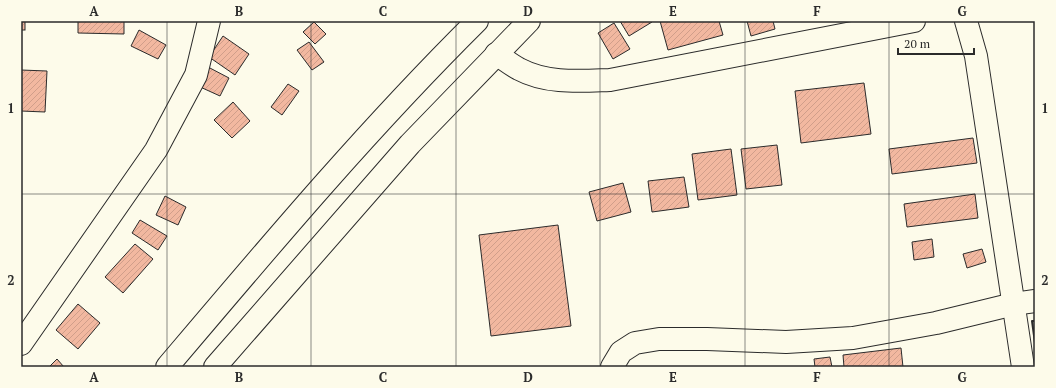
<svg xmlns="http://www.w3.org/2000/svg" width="1056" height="388" font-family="'PT Serif',serif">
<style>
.building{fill:url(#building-hatch);stroke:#2b2b2b}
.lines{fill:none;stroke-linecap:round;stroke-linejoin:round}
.minor-casing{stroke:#2b2b2b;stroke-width:24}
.primary-casing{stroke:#2b2b2b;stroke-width:24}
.minor{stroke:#fdfbea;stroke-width:22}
.primary{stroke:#fdfbea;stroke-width:22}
.wall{stroke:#2b2b2b;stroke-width:2}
.grid{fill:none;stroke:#2b2b2b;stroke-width:1;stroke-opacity:0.55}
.neatline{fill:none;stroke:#2b2b2b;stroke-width:1.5}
.grid-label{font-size:13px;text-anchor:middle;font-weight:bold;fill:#2b2b2b}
</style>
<defs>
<pattern id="building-hatch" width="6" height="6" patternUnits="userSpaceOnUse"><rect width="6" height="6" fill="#f2b8a0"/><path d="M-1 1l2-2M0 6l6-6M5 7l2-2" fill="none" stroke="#d09e8a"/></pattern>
</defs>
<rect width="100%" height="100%" fill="#fdfbea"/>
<g class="building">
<rect x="21" y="21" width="4" height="9"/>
<polygon points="78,21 124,21 124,34 78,33"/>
<polygon points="620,21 651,21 652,22 629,36"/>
<polygon points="660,21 719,21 723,35 668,50"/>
<polygon points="747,21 773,21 775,29 751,36"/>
<polygon points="314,22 326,34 315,44 303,32"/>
<polygon points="614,23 630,49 613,59 598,33"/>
<polygon points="139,30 166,45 158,59 131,46"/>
<polygon points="223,36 249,54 235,75 209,57"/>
<polygon points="309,42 324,62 312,70 297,50"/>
<polygon points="208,67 229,78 220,96 198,86"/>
<polygon points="21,70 47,71 45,112 21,111"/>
<polygon points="864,83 871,134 801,143 795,91"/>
<polygon points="288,84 299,91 282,115 271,107"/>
<polygon points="233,102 250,121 232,138 214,120"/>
<polygon points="973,138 977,163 892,174 889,149"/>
<polygon points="777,145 782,185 746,189 741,149"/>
<polygon points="731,149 737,195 698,200 692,154"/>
<polygon points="684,177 689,207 652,212 648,181"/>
<polygon points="623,183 631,212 597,221 589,192"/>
<polygon points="975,194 978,218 907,227 904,204"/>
<polygon points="165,196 186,207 178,225 156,215"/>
<polygon points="140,220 167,236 158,250 132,233"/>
<polygon points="558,225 571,326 491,336 479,235"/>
<polygon points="932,239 934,257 914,260 912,242"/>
<polygon points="135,244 153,259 123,293 105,277"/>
<polygon points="982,249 986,262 967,268 963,254"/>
<polygon points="78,304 100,323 78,349 56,330"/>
<polygon points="901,348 903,367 844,367 843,355"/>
<polygon points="830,357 832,367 815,367 814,359"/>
<polygon points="57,359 64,367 49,367"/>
</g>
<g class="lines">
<defs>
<g id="minor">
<polyline points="966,21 976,56 1023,367"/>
<path d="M 496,54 C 504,59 511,65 519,69 C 547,84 580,81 610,80 L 914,21"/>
<polyline points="21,344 156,150 196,75 209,21"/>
<polyline points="612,367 621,352 635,343 659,339 707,339 786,342 853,338 936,323 1014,304 1035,301"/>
</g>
<g id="primary">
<path d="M 167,367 C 267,249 367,130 477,21"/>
<polyline points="215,367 410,144 529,21"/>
</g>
</defs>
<use href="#minor" class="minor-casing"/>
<use href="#primary" class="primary-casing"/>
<use href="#minor" class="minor"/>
<use href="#primary" class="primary"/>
<polyline class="wall" points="1035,321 1032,321 1035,343"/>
</g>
<path class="grid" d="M 167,21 L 167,367M 311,21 L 311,367M 456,21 L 456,367M 600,21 L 600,367M 745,21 L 745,367M 889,21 L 889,367M 21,194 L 1035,194"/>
<rect width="1056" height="388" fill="none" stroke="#fdfbea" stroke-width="44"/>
<path d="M898 48v6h76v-6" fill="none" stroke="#2b2b2b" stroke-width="2"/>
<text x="904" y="48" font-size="12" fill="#2b2b2b" stroke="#fdfbea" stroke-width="3" paint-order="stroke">20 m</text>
<rect x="22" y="22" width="1012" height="344" class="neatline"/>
<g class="grid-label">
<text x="94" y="16">A</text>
<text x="239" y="16">B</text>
<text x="383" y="16">C</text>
<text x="528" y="16">D</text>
<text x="673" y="16">E</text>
<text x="817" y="16">F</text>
<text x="962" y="16">G</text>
<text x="11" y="113">1</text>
<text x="1045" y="113">1</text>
<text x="11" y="285">2</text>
<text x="1045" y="285">2</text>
<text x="94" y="382">A</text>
<text x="239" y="382">B</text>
<text x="383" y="382">C</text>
<text x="528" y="382">D</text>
<text x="673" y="382">E</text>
<text x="817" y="382">F</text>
<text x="962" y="382">G</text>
</g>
</svg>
